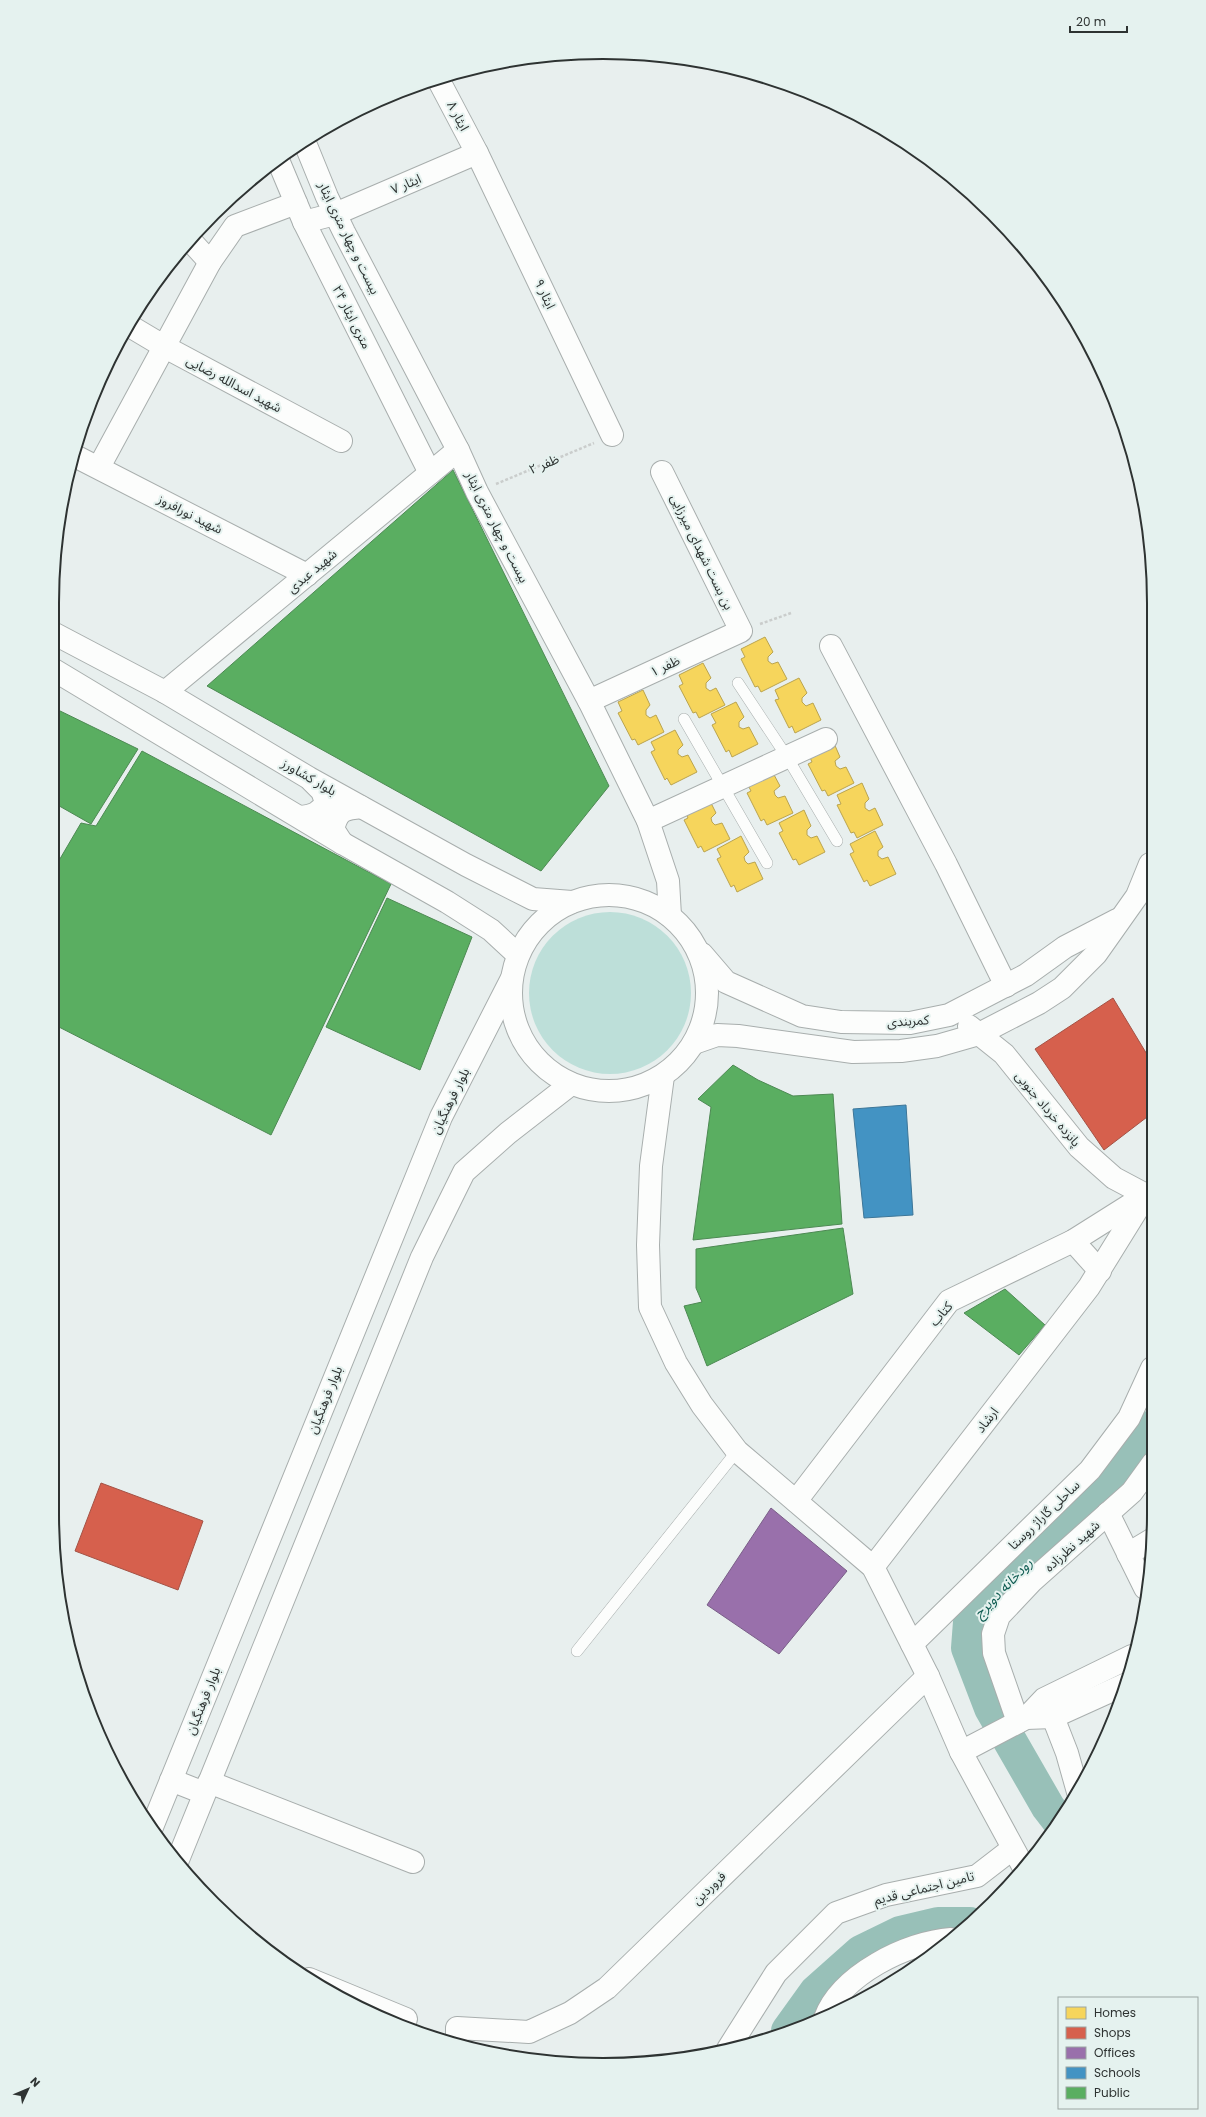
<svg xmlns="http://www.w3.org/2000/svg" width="1206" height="2117" font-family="Poppins,'Noto Sans Arabic',sans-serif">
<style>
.green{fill:#bddfd9}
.homes{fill:#f6d55c;stroke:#baa44f}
.shops{fill:#d6604d;stroke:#a45245}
.offices{fill:#9970ab;stroke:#795e87}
.schools{fill:#4393c3;stroke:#3d7698}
.public{fill:#5aae61;stroke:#4d8953}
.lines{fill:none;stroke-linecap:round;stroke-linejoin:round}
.river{stroke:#98c0b8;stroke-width:34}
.lane-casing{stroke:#a8aead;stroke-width:12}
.street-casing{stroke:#a8aead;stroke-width:24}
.secondary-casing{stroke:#a8aead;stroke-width:24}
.path{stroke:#cacdcc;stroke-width:2.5;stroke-dasharray:3 2;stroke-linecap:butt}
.lane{stroke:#fcfdfc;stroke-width:11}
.street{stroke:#fcfdfc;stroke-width:22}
.secondary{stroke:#fcfdfc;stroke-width:22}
.labels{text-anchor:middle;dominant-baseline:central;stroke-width:4;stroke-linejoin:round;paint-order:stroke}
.street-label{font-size:13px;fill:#2e3332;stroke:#e5f2ef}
.water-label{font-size:14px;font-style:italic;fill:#0e5b51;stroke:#e5f2ef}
.rim{fill:none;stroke:#2e3332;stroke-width:2}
</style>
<rect width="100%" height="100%" fill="#e8efee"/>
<circle class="green" cx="610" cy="993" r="81"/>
<g class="homes">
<polygon points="765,637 773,652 768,657 768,661 772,664 778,662 787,679 761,692 758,686 755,687 741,659 745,657 741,649"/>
<polygon points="703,663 711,678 706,683 706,688 710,691 716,688 725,705 699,718 696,712 693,713 679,686 683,684 679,675"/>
<polygon points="799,678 807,693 802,698 802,702 806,706 813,703 821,720 795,733 792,726 789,728 775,700 779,699 775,690"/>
<polygon points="643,690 650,705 646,710 646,715 650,718 656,715 664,732 638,745 635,739 632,740 618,713 622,711 618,702"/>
<polygon points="736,702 744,717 739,722 739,727 743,729 749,727 758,744 732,757 729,750 726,752 712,725 716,723 711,714"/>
<polygon points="675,730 683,745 678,750 678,754 682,757 688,755 697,772 671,785 667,778 665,780 651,752 655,750 651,742"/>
<polygon points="833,741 840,757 835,761 836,766 840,769 846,767 854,783 828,796 825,790 822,791 808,764 812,762 808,753"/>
<polygon points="772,771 780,786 774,791 775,795 778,798 785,796 793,813 767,825 764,819 761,821 747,793 751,791 747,783"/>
<polygon points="862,783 869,799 865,803 865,808 869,811 875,808 883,825 857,838 854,832 851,833 837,805 841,804 837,795"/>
<polygon points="708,797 716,813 711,818 712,822 715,825 722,823 730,839 704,852 701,846 698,848 684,820 688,818 684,810"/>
<polygon points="804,810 811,826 807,830 807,835 811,838 817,836 825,852 799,865 796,859 793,860 779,833 783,831 779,823"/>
<polygon points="875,831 883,847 878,851 878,856 882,859 888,857 896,874 870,886 867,880 864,882 850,854 854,852 850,844"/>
<polygon points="741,836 749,852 744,857 745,861 748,864 755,862 763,879 737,892 734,885 731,887 717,859 721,857 717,849"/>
</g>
<g class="shops">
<polygon points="1113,998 1151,1061 1151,1114 1104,1150 1035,1049"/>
<polygon points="101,1483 203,1521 178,1590 75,1551"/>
</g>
<polygon class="offices" points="771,1508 847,1571 779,1654 707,1605"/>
<polygon class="schools" points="906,1105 913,1215 864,1218 853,1109"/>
<g class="public">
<polygon points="453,470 609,786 541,871 207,686"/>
<polygon points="54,708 138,749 91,824 54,803"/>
<polygon points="142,751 391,884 271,1135 55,1025 54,869 81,823 96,826"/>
<polygon points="387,898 472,937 420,1070 326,1027"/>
<polygon points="733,1065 758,1080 793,1096 833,1094 842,1224 693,1240 711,1107 698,1099"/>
<polygon points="843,1228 853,1294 707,1366 684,1306 702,1302 696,1288 696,1249"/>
<polygon points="1005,1289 1045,1325 1019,1355 964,1313"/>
</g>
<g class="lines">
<g class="river">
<polyline points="1058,1820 1048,1807 991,1708 968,1648 970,1622 989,1598 1121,1475 1152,1427"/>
<polyline points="788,2031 816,1992 861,1952 900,1933 938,1924 970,1924"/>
</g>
<defs>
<g id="lane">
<polyline points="738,683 787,757 837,841"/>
<polyline points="684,719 767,863"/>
<polyline points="577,1651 737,1451"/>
</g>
<g id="street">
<polyline points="438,79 477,153 612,435"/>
<polyline points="304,222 335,214 477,153"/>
<polyline points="189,239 210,262"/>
<polyline points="128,325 165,347 341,441"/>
<polyline points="73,455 307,575"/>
<polyline points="99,467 210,262 235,226 296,203"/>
<polyline points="831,646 946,864 1006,986"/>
<polyline points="589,701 741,631 662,472"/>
<polyline points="648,821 826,739"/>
<polyline points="1073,1241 1100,1271"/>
<polyline points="796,1501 949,1301 1073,1241 1146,1195"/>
<polyline points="1108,1513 1145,1588"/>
<polyline points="1128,1554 1153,1539"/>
<polyline points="873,1567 1089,1287 1143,1200"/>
<polyline points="912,1644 1090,1470 1129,1418 1152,1368"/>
<polyline points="1053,1717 1067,1753 1078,1792"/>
<polyline points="1018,1722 994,1653 993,1634 999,1616 1032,1581 1132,1492 1153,1463"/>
<polyline points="209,1782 413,1862"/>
<polyline points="309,1979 406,2019"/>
<path d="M 825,2018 C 841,1975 907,1942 951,1939"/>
<polyline points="457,2045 457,2028 529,2032 570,2013 607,1988 928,1676"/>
<polyline points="728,2049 776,1973 836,1913 886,1895 977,1876 1012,1849"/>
</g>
<g id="secondary">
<polyline points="305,143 327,197 344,232 458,450 477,492 589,701 648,821 668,881 670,916"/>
<polyline points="278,160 304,222 430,473"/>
<polyline points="53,633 165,692 309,778 466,865 533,899 572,902"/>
<polyline points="54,670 342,843 447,902 491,930 518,955"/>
<polyline points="165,692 458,450"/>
<path d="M 300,817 C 313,816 320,813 326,802 L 322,791 L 312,781"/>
<path d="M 342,843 L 333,829 C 338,810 343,809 361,807"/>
<circle cx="609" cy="993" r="98"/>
<polyline points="702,954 726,982 802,1016 841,1022 910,1023 949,1015 1026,975 1065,947 1117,920"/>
<polyline points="969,1026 1004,1054 1079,1147 1114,1178 1146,1195 1152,1196"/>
<polyline points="694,1043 717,1035 738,1036 853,1052 901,1051 937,1046 979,1034 1039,1003 1062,988 1096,954 1137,896 1150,864"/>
<polyline points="663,1076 651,1166 648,1245 650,1307 676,1363 702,1405 737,1451 873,1567 928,1676 961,1752 1024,1868"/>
<polyline points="1026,1718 1044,1699 1132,1656"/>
<polyline points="961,1752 1026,1718 1053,1717 1126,1684"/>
<polyline points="171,1780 204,1793"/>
<polyline points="152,1827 441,1117 511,980"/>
<polyline points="177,1862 422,1257 464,1172 508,1133 571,1084"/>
</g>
</defs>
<use href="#lane" class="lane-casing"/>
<use href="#street" class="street-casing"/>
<use href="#secondary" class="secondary-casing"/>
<g class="path">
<polyline points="496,484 594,443"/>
<polyline points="760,624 791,613"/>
</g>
<use href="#lane" class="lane"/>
<use href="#street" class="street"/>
<use href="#secondary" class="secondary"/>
</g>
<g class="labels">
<g class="street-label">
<text transform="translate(458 116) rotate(62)">ایثار ۸</text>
<text transform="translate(406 184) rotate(-23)">ایثار ۷</text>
<text transform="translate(349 238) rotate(64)">بیست و چهار متری ایثار</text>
<text transform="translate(545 294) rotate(65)">ایثار ۹</text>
<text transform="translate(352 317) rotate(63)">۲۴ متری ایثار</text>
<text transform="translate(234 384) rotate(28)">شهید اسدالله رضایی</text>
<text transform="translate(544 464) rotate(-23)">ظفر ۲</text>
<text transform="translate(190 514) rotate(27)">شهید نورافروز</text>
<text transform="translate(497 527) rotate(63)">بیست و چهار متری ایثار</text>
<text transform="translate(702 552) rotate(64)">بن بست شهدای میرزایی</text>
<text transform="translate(312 571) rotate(-40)">شهید عبدی</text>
<text transform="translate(665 666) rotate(-25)">ظفر ۱</text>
<text transform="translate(309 777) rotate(30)">بلوار کشاورز</text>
<text transform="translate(908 1021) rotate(-4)">کمربندی</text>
<text transform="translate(450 1101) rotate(-64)">بلوار فرهنگیان</text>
<text transform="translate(1048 1109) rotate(50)">پانزده خرداد جنوبی</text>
<text transform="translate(941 1314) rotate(-49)">کتاب</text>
<text transform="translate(325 1400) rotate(-68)">بلوار فرهنگیان</text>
<text transform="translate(987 1420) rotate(-52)">ارشاد</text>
<text transform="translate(1044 1515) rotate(-44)">ساحلی گاراژ روستا</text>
<text transform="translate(1072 1546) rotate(-42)">شهید نظرزاده</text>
<text transform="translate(203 1701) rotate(-68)">بلوار فرهنگیان</text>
<text transform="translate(709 1888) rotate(-44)">فروردین</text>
<text transform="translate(924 1888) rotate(-14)">تامین اجتماعی قدیم</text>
</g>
<g class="water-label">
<text transform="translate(1003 1588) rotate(-46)">رودخانه دویرج</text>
</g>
</g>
<path d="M0 0H1206V2117H0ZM603 59H603A544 544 0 0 1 1147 603V1514A544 544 0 0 1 603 2058H603A544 544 0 0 1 59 1514V603A544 544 0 0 1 603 59Z" fill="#e5f2ef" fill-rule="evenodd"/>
<path class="rim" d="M603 59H603A544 544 0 0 1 1147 603V1514A544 544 0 0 1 603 2058H603A544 544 0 0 1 59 1514V603A544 544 0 0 1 603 59Z"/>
<rect x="1058" y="1997" width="140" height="112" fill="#e5f2ef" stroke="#9ca6a3"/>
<rect x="1066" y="2007" width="20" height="12" fill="#f6d55c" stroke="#9ca6a3"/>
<text x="1094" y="2017" font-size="12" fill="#2e3332">Homes</text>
<rect x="1066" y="2027" width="20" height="12" fill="#d6604d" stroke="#9ca6a3"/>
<text x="1094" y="2037" font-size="12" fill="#2e3332">Shops</text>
<rect x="1066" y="2047" width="20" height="12" fill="#9970ab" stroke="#9ca6a3"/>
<text x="1094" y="2057" font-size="12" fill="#2e3332">Offices</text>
<rect x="1066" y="2067" width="20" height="12" fill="#4393c3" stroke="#9ca6a3"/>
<text x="1094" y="2077" font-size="12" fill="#2e3332">Schools</text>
<rect x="1066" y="2087" width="20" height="12" fill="#5aae61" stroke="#9ca6a3"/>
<text x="1094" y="2097" font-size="12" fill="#2e3332">Public</text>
<g transform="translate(28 2089) rotate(46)" stroke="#e5f2ef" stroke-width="3" paint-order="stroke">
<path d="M0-3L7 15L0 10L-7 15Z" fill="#2e3332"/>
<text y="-6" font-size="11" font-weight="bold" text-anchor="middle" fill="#2e3332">N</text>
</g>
<path d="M1070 26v6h57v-6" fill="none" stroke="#2e3332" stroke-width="2"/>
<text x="1076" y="26" font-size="12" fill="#2e3332" stroke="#e5f2ef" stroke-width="3" paint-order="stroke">20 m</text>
</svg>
